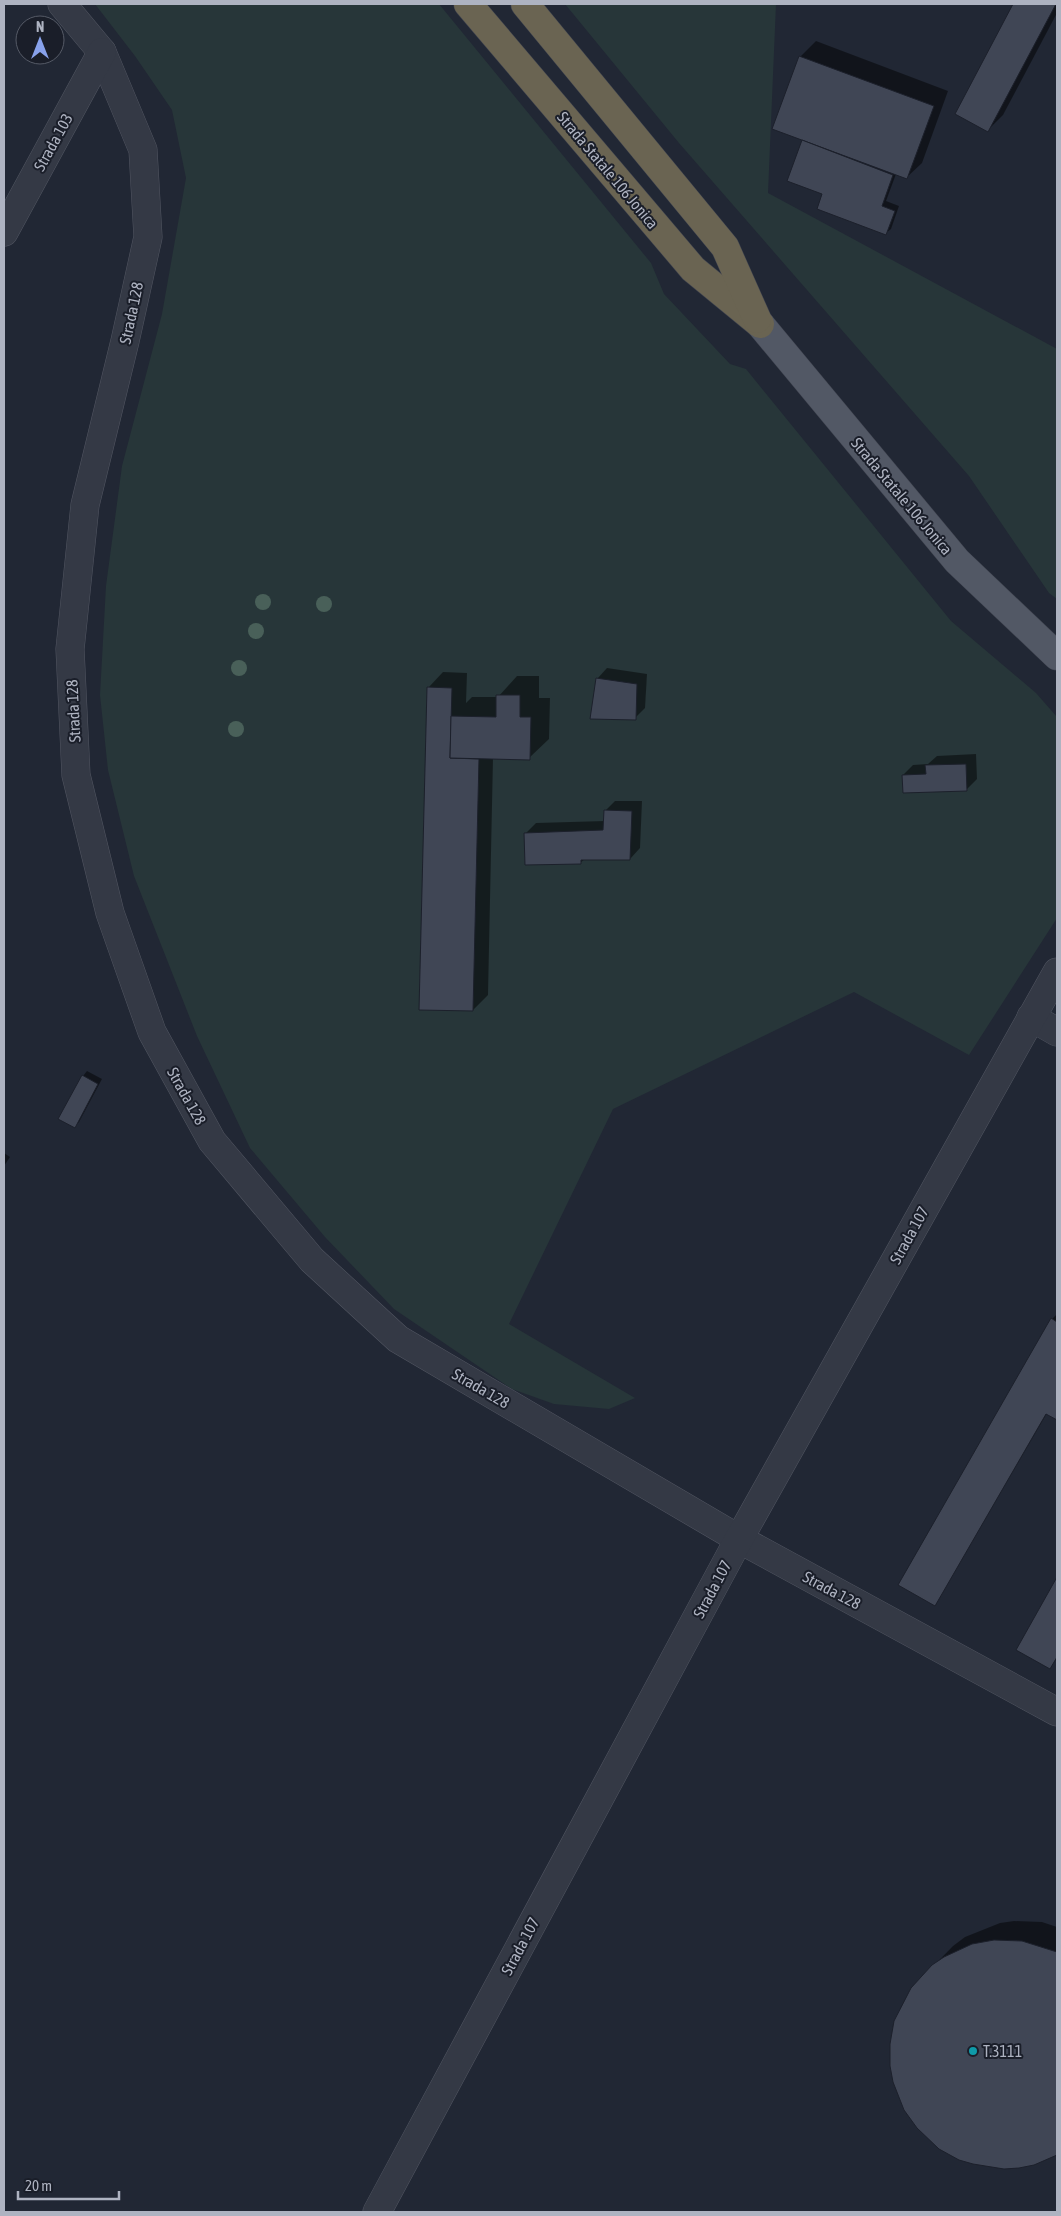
<svg xmlns="http://www.w3.org/2000/svg" width="1061" height="2216" font-family="'Asap Condensed',sans-serif">
<style>
.green{fill:#273639}
.shadow{fill:#0007}
.building{fill:#404655;stroke:#1c202b}
.lines{fill:none;stroke-linecap:round;stroke-linejoin:round}
.minor-casing{stroke:#525662;stroke-width:29}
.major-casing{stroke:#3e424e;stroke-width:29}
.highway-casing{stroke:#3f434f;stroke-width:29}
.minor{stroke:#343945;stroke-width:28}
.major{stroke:#525865;stroke-width:28}
.highway{stroke:#6a6452;stroke-width:28}
.tree{fill:#496059}
.culture-dot{fill:#0f9aa8;stroke:#1a1e29;stroke-width:2}
.labels{text-anchor:middle;dominant-baseline:central;stroke-width:4;stroke-linejoin:round;paint-order:stroke}
.street-label{font-size:16px;fill:#aeb3c1;stroke:#1a1e29}
.poi-label{font-size:16px;fill:#aeb3c1;stroke:#1a1e29;text-anchor:start}
</style>
<rect width="100%" height="100%" fill="#212734"/>
<g class="green">
<polygon points="95,4 439,4 651,263 664,294 730,364 746,369 951,621 1036,693 1057,717 1057,918 969,1055 854,992 613,1109 509,1324 635,1398 609,1409 554,1404 512,1389 394,1309 325,1237 250,1148 197,1036 134,876 108,770 100,695 106,586 122,466 162,314 186,178 172,110 135,56"/>
<polygon points="565,4 776,4 768,193 1057,349 1057,599 1049,593 969,476 679,143"/>
</g>
<g class="shadow">
<polygon points="1014,4 1057,4 1057,13 1003,115 988,130 956,114"/>
<polygon points="816,41 948,91 922,163 906,178 896,174 886,201 899,206 891,229 886,233 824,194 804,140 800,57"/>
<polygon points="607,668 647,674 645,708 635,718 597,679"/>
<polygon points="443,672 467,673 466,703 472,697 498,697 517,676 539,676 539,698 550,698 549,739 529,758 493,758 488,995 473,1010 428,688"/>
<polygon points="976,754 977,779 967,789 903,775 913,765 928,764 937,756"/>
<polygon points="615,801 642,801 640,848 630,859 585,859 580,863 526,833 536,823 605,821 605,811"/>
<polygon points="87,1071 102,1079 79,1122 74,1127 83,1076"/>
<polygon points="4,1153 10,1157 4,1166"/>
<polygon points="1057,1314 1057,1419 1047,1413 935,1605 1052,1319"/>
<polygon points="1057,1579 1057,1658 1050,1668 1017,1649"/>
<polygon points="1014,1921 1042,1922 1057,1927 1057,2153 1033,2164 892,2036 901,2007 912,1988 953,1946 965,1937 1000,1923"/>
</g>
<g class="building">
<polygon points="1013,4 1056,4 988,132 955,114"/>
<polygon points="799,56 934,106 907,179 772,129"/>
<polygon points="802,140 893,175 882,206 895,211 886,235 817,209 822,194 787,181"/>
<polygon points="596,678 637,684 636,720 590,719"/>
<polygon points="427,687 452,688 450,758 479,759 473,1011 419,1010"/>
<polygon points="496,695 520,695 520,717 531,717 530,760 450,758 451,716 496,717"/>
<polygon points="966,764 967,791 903,793 902,775 926,774 925,765"/>
<polygon points="604,810 632,811 630,860 581,860 581,864 525,865 524,833 603,830"/>
<polygon points="82,1075 98,1084 75,1128 58,1119"/>
<polygon points="1051,1318 1057,1322 1057,1420 1046,1414 935,1606 898,1585"/>
<polygon points="1057,1577 1057,1657 1050,1669 1016,1650"/>
<polygon points="994,1940 1022,1941 1057,1952 1057,2155 1034,2165 1019,2168 1004,2169 973,2164 959,2160 939,2149 917,2128 904,2110 893,2082 890,2066 890,2044 894,2021 911,1988 932,1965 944,1957 972,1944"/>
</g>
<g class="lines">
<defs>
<g id="minor">
<polyline points="62,4 102,52 143,150 148,237 125,341 85,505 70,649 76,775 110,913 152,1032 212,1141 312,1260 398,1339 739,1539 1057,1712"/>
<polyline points="4,232 102,52"/>
<polyline points="1031,1017 1057,1032"/>
<polyline points="377,2212 739,1539 1057,972"/>
</g>
<polyline id="major" points="760,324 957,561 1057,656"/>
<g id="highway">
<polyline points="468,4 693,269 760,324"/>
<polyline points="525,4 725,247 757,319"/>
</g>
</defs>
<use href="#minor" class="minor-casing"/>
<use href="#major" class="major-casing"/>
<use href="#highway" class="highway-casing"/>
<use href="#minor" class="minor"/>
<use href="#major" class="major"/>
<use href="#highway" class="highway"/>
</g>
<g class="tree">
<circle cx="263" cy="602" r="8"/>
<circle cx="324" cy="604" r="8"/>
<circle cx="256" cy="631" r="8"/>
<circle cx="239" cy="668" r="8"/>
<circle cx="236" cy="729" r="8"/>
</g>
<circle class="culture-dot" cx="973" cy="2051" r="5"/>
<g class="labels">
<g class="street-label">
<text transform="translate(53 142) rotate(-61)">Strada 103</text>
<text transform="translate(608 170) rotate(50)">Strada Statale 106 Jonica</text>
<text transform="translate(131 313) rotate(-78)">Strada 128</text>
<text transform="translate(902 496) rotate(50)">Strada Statale 106 Jonica</text>
<text transform="translate(73 711) rotate(-93)">Strada 128</text>
<text transform="translate(187 1096) rotate(61)">Strada 128</text>
<text transform="translate(909 1235) rotate(-61)">Strada 107</text>
<text transform="translate(481 1388) rotate(30)">Strada 128</text>
<text transform="translate(712 1589) rotate(-62)">Strada 107</text>
<text transform="translate(832 1590) rotate(28)">Strada 128</text>
<text transform="translate(520 1946) rotate(-62)">Strada 107</text>
</g>
<g class="poi-label">
<text x="983" y="2051">T.3111</text>
</g>
</g>
<rect width="1061" height="2216" fill="none" stroke="#aeb3c1" stroke-width="10"/>
<g transform="translate(40 40)"><circle r="24" fill="#1a1e29" stroke="#555a66"/>
<path d="M0-4L9 19L0 12L-9 19Z" fill="#88a2ec"/>
<text y="-8" font-size="14" font-weight="bold" text-anchor="middle" fill="#aeb3c1">N</text>
</g>
<path d="M18 2191v8h101v-8" fill="none" stroke="#aeb3c1" stroke-width="2.5"/>
<text x="25" y="2191" font-size="15" fill="#aeb3c1" stroke="#1a1e29" stroke-width="4" paint-order="stroke">20 m</text>
</svg>
